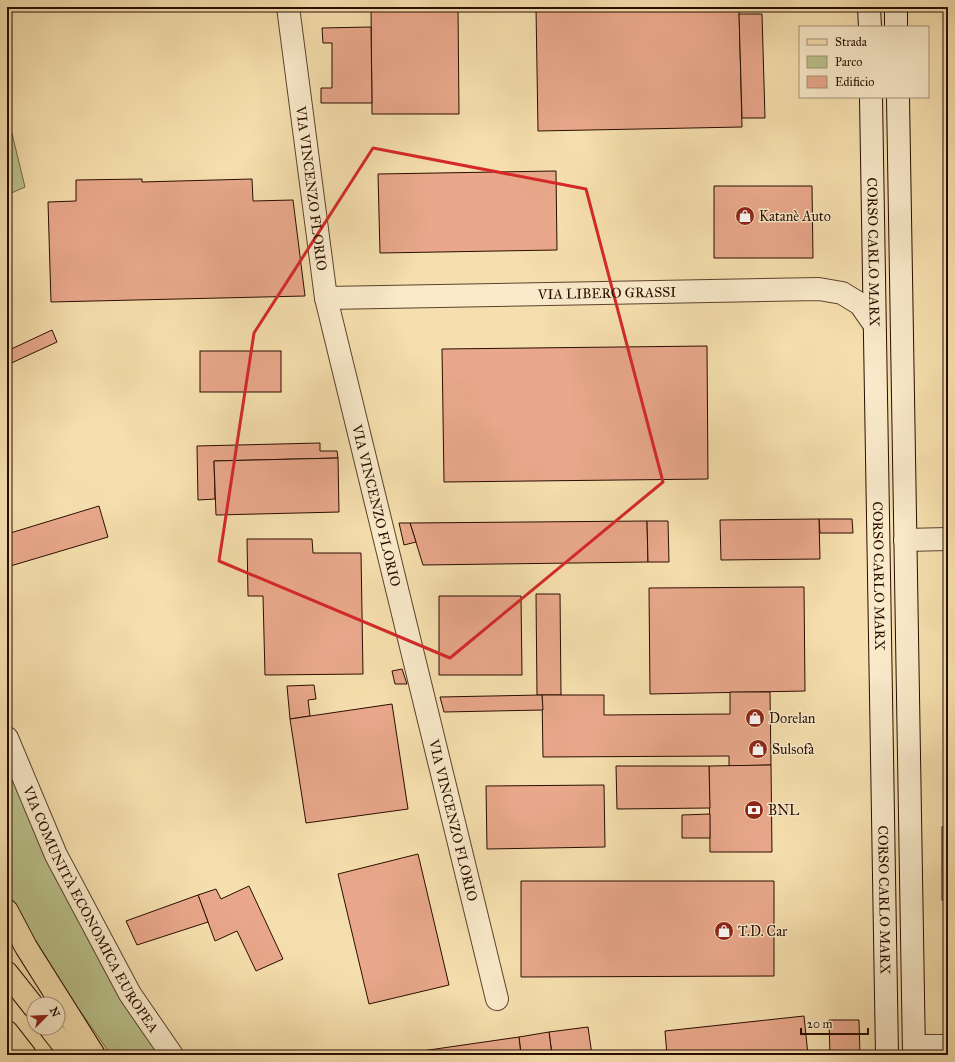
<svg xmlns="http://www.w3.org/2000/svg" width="955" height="1062" font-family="'IM FELL Great Primer',serif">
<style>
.green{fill:#bac28c;stroke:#726846}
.building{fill:#e9a88b;stroke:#290d00}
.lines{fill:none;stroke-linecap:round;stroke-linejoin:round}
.street-casing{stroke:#5c422c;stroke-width:24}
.secondary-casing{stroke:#290d00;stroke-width:24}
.primary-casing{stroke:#290d00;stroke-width:24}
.highway-casing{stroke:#290d00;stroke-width:24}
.street{stroke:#f9eaca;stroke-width:22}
.secondary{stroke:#f9eaca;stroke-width:22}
.primary{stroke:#f6dfae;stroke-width:22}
.highway{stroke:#f6dfae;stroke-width:22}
.marked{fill:none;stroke:#d62828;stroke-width:3;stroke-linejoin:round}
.labels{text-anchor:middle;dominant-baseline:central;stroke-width:3;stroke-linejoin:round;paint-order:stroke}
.street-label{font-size:14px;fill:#290d00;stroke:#f9eaca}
.poi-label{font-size:14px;fill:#290d00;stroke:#f9eaca;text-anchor:start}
</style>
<rect width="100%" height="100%" fill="#f6dfae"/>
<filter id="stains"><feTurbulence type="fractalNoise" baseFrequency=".005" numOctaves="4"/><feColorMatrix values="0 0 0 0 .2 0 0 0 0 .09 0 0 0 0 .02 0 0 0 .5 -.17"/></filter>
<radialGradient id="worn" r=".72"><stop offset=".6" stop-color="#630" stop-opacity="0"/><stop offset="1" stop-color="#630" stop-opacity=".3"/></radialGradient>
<g class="green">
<polygon points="7,113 25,187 7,195"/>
<polygon points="7,757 160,1055 111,1055 78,1008 27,928 7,890"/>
</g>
<g class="building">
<polygon points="371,7 458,7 459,114 372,114"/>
<polygon points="575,7 739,7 742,127 538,131 536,8"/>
<polygon points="739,14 762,14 765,118 742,118"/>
<polygon points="371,27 372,103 321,103 321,88 332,88 332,43 323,43 322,28"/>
<polygon points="556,171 557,250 380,253 378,174"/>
<polygon points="142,179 142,182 252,179 253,201 293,200 305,296 51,302 48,202 76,201 76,180"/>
<polygon points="714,186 812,186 813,258 714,258"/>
<polygon points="52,330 57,342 7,365 7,351"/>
<polygon points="707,346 708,479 444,482 442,349"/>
<rect x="200" y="351" width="81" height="41"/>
<polygon points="320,443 320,451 337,451 338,458 214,461 215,499 198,500 197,446"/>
<polygon points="338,458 339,512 216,515 214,461"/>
<polygon points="99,506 108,537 7,567 7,534"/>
<polygon points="819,519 852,519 853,533 820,533"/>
<polygon points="819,519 820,559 721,560 720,520"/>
<polygon points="647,521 648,562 423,565 410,523"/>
<polygon points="647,521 668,521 669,562 648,562"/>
<polygon points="399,523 410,523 416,542 404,545"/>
<polygon points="247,539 312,539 313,553 361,553 363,674 265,675 263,596 248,596"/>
<polygon points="804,587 805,691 650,694 649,588"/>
<polygon points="536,594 560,594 561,695 537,695"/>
<polygon points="439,596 521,596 522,675 439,675"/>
<polygon points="946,662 948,662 948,710 947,710"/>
<polygon points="402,669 407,684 395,684 392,671"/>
<polygon points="314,685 316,699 308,700 310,716 290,719 287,686"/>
<polygon points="730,692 770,692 771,765 729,766 729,756 543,757 542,695 604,695 604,715 730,714"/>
<polygon points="542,695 543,710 444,712 440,697"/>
<polygon points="392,704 408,809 306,823 290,719"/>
<polygon points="771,765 772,852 710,852 709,766"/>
<polygon points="616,766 709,766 710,808 617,809"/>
<polygon points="604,785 605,847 487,849 486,786"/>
<polygon points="710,814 710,838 682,838 682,815"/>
<rect x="942" y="827" width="6" height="73"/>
<polygon points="418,854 449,985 369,1004 338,874"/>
<polygon points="521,881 774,881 774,976 521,977"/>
<polygon points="249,886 283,959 256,971 237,931 215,941 198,895 216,889 221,899"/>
<polygon points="198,895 208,922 137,945 126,921"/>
<polygon points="804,1016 808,1055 667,1055 665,1031"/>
<polygon points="829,1020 859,1020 860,1055 830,1055"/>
<polygon points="588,1027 592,1055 552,1055 549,1032"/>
<polygon points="549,1032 552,1055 521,1055 519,1037"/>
<polygon points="519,1037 521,1055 409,1055 408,1053"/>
</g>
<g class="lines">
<defs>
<g id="street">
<path id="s1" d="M 288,7 L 326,298 L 497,999"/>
<path id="s2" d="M 326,298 L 819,289 L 842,293 L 860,304 L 874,324"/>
<polyline points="905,540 948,539"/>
<path id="s3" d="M 7,738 L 56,855 L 130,994 L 172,1055"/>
<polyline points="914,1046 948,1046"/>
</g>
<g id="secondary">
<polyline points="869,7 870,27"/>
<polyline points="896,7 896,27"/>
<path id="s4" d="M 871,97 L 887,1055"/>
<polyline points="898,97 914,1055"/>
</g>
<polyline id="primary" points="7,911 26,947 94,1055"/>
<g id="highway">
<polyline points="7,973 34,1007"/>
<polyline points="50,1028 71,1055"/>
<polyline points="7,1032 25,1055"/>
</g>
</defs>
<use href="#street" class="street-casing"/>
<use href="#secondary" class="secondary-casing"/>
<use href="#primary" class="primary-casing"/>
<use href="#highway" class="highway-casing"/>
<use href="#street" class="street"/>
<use href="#secondary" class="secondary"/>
<use href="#primary" class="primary"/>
<use href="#highway" class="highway"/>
</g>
<path class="marked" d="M 373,148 L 586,189 L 663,482 L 450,658 L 219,561 L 254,333 Z"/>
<defs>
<symbol id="shop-disc" viewBox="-11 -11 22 22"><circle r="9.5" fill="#8f2418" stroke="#f9eaca"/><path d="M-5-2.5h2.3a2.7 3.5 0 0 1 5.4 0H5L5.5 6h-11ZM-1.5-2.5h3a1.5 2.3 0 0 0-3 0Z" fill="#fff"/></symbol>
<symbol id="bank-disc" viewBox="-11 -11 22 22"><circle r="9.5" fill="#8f2418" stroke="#f9eaca"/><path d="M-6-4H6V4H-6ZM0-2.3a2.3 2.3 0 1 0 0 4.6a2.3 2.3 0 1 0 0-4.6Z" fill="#fff"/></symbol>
</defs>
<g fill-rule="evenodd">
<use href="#shop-disc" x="734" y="205" width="22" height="22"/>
<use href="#shop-disc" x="744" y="707" width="22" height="22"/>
<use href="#shop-disc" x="747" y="738" width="22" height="22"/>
<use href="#bank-disc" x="743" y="799" width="22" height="22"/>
<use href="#shop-disc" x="713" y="920" width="22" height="22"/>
</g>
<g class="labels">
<g class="street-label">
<text stroke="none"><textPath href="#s1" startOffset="183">VIA VINCENZO FLORIO</textPath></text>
<text stroke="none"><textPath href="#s4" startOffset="155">CORSO CARLO MARX</textPath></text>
<text stroke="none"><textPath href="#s2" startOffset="281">VIA LIBERO GRASSI</textPath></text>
<text stroke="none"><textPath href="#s1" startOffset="507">VIA VINCENZO FLORIO</textPath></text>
<text stroke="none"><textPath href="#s4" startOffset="479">CORSO CARLO MARX</textPath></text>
<text stroke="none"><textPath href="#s1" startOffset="831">VIA VINCENZO FLORIO</textPath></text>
<text stroke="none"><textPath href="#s4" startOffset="803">CORSO CARLO MARX</textPath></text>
<text stroke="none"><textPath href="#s3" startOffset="191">VIA COMUNITÀ ECONOMICA EUROPEA</textPath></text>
</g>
<g class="poi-label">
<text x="759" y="216">Katanè Auto</text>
<text x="769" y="718">Dorelan</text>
<text x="772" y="749">Sulsofà</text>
<text x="768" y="810">BNL</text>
<text x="738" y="931">T.D. Car</text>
</g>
</g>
<rect width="955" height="1062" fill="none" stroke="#f6dfae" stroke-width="24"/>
<rect x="8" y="8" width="939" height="1046" fill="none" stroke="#290d00" stroke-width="2"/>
<rect x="12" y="12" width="931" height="1038" fill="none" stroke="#290d00"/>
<rect x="799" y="26" width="130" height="72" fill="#f9eaca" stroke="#a69279"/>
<rect x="807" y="39" width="20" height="6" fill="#f6dfae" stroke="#a69279"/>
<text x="835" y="46" font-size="12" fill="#290d00">Strada</text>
<rect x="807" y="56" width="20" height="12" fill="#bac28c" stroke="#a69279"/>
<text x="835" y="66" font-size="12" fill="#290d00">Parco</text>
<rect x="807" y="76" width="20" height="12" fill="#e9a88b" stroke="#a69279"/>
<text x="835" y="86" font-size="12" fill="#290d00">Edificio</text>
<g transform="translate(46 1016) rotate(66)"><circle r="19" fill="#f9eaca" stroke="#a69279"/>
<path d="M0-3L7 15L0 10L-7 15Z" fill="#8f2418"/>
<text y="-6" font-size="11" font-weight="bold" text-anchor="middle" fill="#290d00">N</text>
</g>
<path d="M801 1028v6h67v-6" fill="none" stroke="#290d00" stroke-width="2"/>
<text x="807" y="1028" font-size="12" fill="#290d00" stroke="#f9eaca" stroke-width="3" paint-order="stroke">20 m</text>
<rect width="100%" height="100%" filter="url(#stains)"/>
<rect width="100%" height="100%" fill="url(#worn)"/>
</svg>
